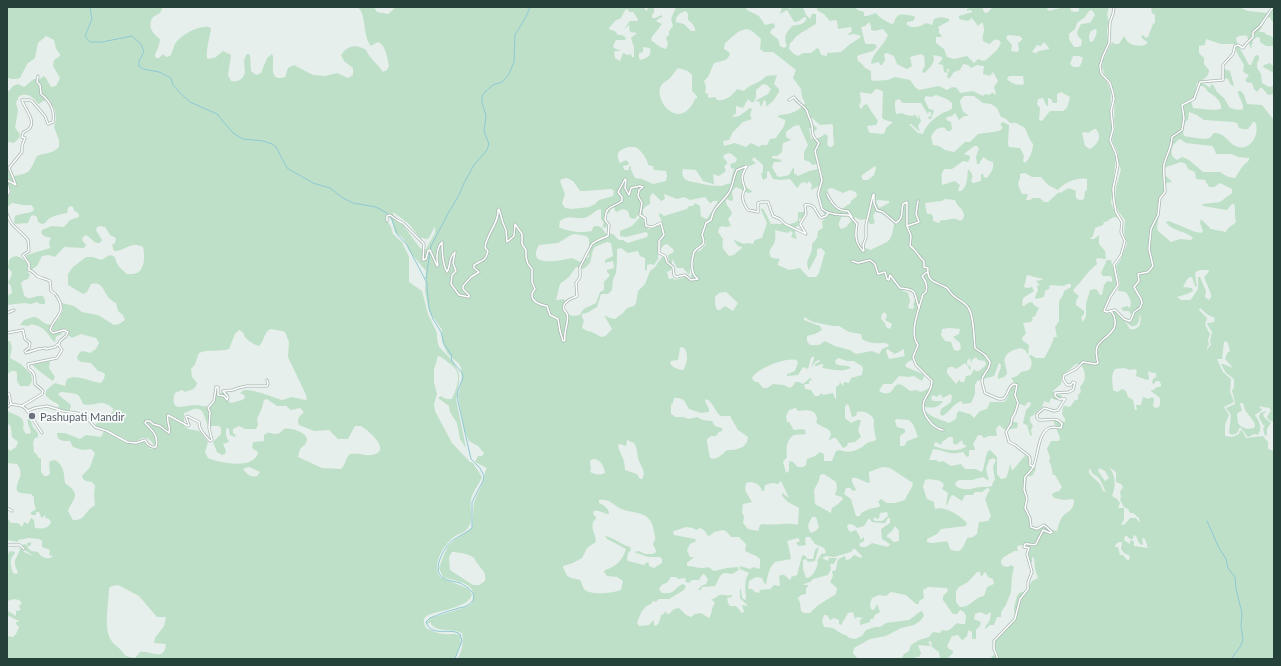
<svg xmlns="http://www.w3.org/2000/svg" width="1281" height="666" font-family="Lato,sans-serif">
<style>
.green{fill:#bfe0c8;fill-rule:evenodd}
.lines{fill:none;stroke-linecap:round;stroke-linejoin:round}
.stream{stroke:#8ec9d4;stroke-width:1}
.street-casing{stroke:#a8b8b2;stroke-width:3}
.street{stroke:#fff;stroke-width:1.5}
.worship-dot{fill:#6b7280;stroke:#f7fbf9;stroke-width:1.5}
.labels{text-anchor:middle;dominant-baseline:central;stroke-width:3.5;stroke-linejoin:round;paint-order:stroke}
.worship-label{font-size:11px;fill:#5b616d;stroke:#f7fbf9;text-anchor:start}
</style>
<rect width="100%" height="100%" fill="#e6efeb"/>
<g class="green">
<path d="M 7,7 L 163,7 L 160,13 L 153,17 C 147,26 152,33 160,39 L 159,45 L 155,55 L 156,58 L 159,58 L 163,54 L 166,57 L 170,56 C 173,52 173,46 177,41 C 183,34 202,23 211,28 C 210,38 206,47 207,58 L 209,59 L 216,57 L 223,51 L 231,55 L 228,75 L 231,81 C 238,82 242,80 245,73 L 244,61 L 246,55 L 248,54 L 250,55 L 251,71 L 256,75 L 261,73 L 267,58 L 272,54 C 276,59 266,83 285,77 L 288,68 L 294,65 L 313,75 L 325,76 L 337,73 L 348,78 L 353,75 L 353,68 L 344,61 L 341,55 C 348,45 356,44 366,50 C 370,59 378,64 383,72 L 387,70 L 389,66 C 387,58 386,45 378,42 L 371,46 C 362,36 367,12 357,7 L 374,7 L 377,12 L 388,14 L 393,10 L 395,7 L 643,7 L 647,11 L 648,9 L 646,7 L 653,7 L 654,8 L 654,12 L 652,15 L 652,18 L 655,18 L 662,15 L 662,17 L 658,19 L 656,21 L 662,24 L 652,37 L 651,40 L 660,47 L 666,49 L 668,44 L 666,37 L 669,35 L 669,31 L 673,26 L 671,19 L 676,7 L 745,7 L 747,10 L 759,16 L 765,25 L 774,23 L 775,27 L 771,30 L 770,33 L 778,39 L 780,46 L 784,48 L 787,46 C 783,37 786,33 792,26 C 798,24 804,26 807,18 L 804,17 L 799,21 L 795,22 L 793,20 L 787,10 L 780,14 L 782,7 L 787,7 L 790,9 L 794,7 L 803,7 L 806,15 L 810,19 L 812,14 L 816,14 L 816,24 C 810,28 803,31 797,36 C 793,39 794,41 790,43 L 789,49 L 794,54 L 798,56 L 803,53 L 811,53 L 817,48 L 819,49 L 821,55 L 827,56 L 827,53 L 841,52 L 849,45 L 861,37 L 859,35 L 853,34 L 847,35 L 852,31 L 851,27 L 838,29 L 837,21 L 835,20 L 830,21 L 824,14 L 818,11 L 816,7 L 854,7 L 858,10 L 864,12 L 864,16 L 867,16 L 876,13 C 880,18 885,21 892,24 L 894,23 C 897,11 904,15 914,16 L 915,18 L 913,21 L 907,22 L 907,25 C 913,29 920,27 926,23 L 932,25 L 934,19 L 941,17 L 949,19 L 949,21 L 938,27 L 939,29 L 939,33 L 942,36 L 941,37 L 936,37 L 936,43 L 944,49 L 947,57 L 954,59 L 967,56 L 974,63 L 978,59 L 984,61 L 986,60 L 997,50 L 1001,43 L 999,40 C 993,38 993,42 989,44 L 983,41 C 981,34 987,32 982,22 L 978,26 L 972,18 L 968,21 L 959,19 L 959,16 L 972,12 L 971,10 L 967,11 L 967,9 L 973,7 L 982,7 L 984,12 L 987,13 L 993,7 L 1046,7 L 1049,11 C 1056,9 1063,7 1070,7 L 1071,11 L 1076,12 L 1079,11 L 1079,7 L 1109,7 L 1107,14 L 1109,23 L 1107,29 L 1108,42 L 1099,65 L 1101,75 L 1107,82 L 1111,92 L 1110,118 L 1112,128 L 1109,140 L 1116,158 L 1111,203 L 1118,218 C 1111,215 1111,221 1104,222 L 1103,225 L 1095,228 L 1093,236 L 1090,239 L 1094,239 L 1099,235 L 1099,244 L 1105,251 L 1106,259 L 1097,258 L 1096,260 L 1097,264 C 1088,271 1082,281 1073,290 L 1075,293 L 1079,296 L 1076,301 L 1076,305 L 1084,311 L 1084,314 L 1081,318 L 1083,322 L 1086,316 L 1086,304 L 1090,290 L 1095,289 L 1097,290 L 1100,295 L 1102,295 L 1104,285 L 1107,281 L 1112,282 L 1112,278 L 1110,276 L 1103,276 L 1101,273 L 1107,260 L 1111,260 L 1117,283 L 1103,312 L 1104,313 L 1112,314 L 1113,311 L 1115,311 L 1125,321 L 1130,329 C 1135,330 1137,328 1140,325 L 1141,316 L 1140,315 C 1139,322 1138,327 1131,326 L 1127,323 L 1127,321 L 1132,320 L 1134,313 L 1130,314 L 1129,311 L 1123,311 L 1121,308 L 1127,306 L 1130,308 L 1131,301 L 1126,292 L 1118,291 L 1120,284 L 1116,266 L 1120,261 L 1127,244 L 1124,233 L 1125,220 L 1118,211 L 1115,201 L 1116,187 L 1121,170 L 1118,161 L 1118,153 L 1112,140 L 1115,129 L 1114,120 L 1115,94 L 1111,82 L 1105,75 L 1102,67 L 1103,60 L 1112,42 L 1115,44 L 1119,44 L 1124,36 C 1125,38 1126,40 1128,42 C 1132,46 1142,47 1147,44 L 1147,42 L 1141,37 L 1143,35 L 1146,38 L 1148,37 L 1153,24 L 1155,23 L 1155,15 L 1152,13 L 1151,7 L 1239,7 L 1248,11 L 1267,13 L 1272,7 L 1274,7 L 1274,22 L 1271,20 L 1270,17 L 1267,18 L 1259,32 L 1264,32 L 1267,35 L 1269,35 L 1274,38 L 1274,46 L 1266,46 L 1260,42 L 1260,38 L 1257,37 L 1253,40 L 1251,49 L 1247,36 C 1245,35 1237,36 1236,38 L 1237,43 L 1249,65 L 1251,65 L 1255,56 L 1257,55 L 1259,56 L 1259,59 L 1257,63 L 1257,68 L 1261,74 L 1262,83 L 1269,87 L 1274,86 L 1274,94 L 1268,95 L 1262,88 L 1260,88 L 1257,92 L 1254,89 L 1252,83 L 1246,82 L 1246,79 L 1249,75 L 1243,72 L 1244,65 L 1237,53 L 1234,44 L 1221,44 L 1206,39 L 1205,45 L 1199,46 L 1199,53 L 1204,58 L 1204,64 L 1209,70 C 1209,78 1203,79 1197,83 L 1194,97 L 1191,100 L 1193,108 L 1214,110 L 1221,109 C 1222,102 1215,95 1208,92 C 1205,87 1205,86 1199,86 L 1201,84 L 1203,83 L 1210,88 L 1211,84 L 1214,86 L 1217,92 L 1224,98 L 1230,108 C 1235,109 1239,111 1243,109 C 1244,102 1238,98 1238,91 L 1241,91 L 1244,95 L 1247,104 L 1262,105 L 1274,120 L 1274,421 L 1270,421 L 1267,417 L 1271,410 L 1269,408 L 1259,406 L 1262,410 L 1255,415 C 1259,421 1263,428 1258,435 L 1254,434 L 1248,437 L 1240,427 L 1237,433 L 1232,435 L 1229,433 L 1231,415 L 1226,408 L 1235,404 L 1235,402 L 1232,391 L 1234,387 L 1234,379 L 1226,373 L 1221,364 L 1223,364 L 1233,368 L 1225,359 L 1227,353 L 1230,351 L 1227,341 L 1224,342 L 1222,359 L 1217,359 L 1223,372 L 1231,379 L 1230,392 L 1234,402 L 1224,407 L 1229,415 L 1225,425 L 1225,436 L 1232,437 L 1239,434 L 1240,430 L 1243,432 L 1246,438 L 1263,436 L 1268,442 L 1268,449 L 1274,451 L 1274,659 L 993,659 L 991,656 L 995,655 L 993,645 L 994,640 L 1015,617 L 1014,608 L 1017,596 L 1019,593 L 1026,591 L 1032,581 L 1038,578 L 1035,569 L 1034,558 L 1032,557 L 1032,562 L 1031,563 L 1028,556 L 1030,549 L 1023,544 L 1022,546 L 1019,545 L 1017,547 L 1018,551 L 1014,551 C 1009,555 996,558 1003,566 L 1008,567 L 1011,565 L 1014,567 L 1012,576 L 1011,592 L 1006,605 L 1001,612 L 1001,617 L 997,617 L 994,625 L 990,625 L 985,629 L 985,627 L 990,620 L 991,612 L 986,615 L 981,612 L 975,614 L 974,619 L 981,622 L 980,626 L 976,630 L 976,639 L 972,639 L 972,632 L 969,630 L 968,632 L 967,636 L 963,640 L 961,639 L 958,635 L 952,636 L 947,646 L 949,649 L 953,651 L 953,653 L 947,659 L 940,659 L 939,652 L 932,647 L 931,641 L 928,642 L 931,646 L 918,645 L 921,653 L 919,657 L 916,657 L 912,659 L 901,659 L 904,654 L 909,651 L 911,645 L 919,640 L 929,637 L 933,632 L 940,633 L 942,630 C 949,633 952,627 957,623 L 961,624 L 965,624 L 966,616 L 964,612 L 960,610 L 957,614 L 953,614 L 943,600 L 943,596 L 948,591 L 947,588 L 928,587 L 923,590 L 924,598 L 919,601 L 919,604 L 916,604 L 906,595 L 891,592 L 886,596 L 879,595 L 872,598 L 870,604 L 871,609 L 874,610 L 877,604 L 880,612 L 875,615 L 873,619 L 870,619 L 870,622 L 860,625 L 860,620 L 863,618 L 857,617 L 855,619 L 853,612 L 848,613 L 841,625 L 839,624 L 839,620 L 834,618 L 830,620 L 827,615 L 824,615 L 822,621 L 824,627 L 833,628 L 842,634 L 846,635 L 849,638 L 855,639 L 862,636 L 866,630 L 875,627 L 880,627 L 886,623 L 909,620 L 921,611 L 923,613 L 924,616 L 920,621 L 914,625 L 901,628 L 886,636 L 870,639 L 854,648 L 853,653 L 858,659 L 457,659 C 462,653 464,640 462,633 C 453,628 437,633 431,624 L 431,622 L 427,624 L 427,622 L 431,618 L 466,607 C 470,605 473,603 473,598 C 476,582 454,581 443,577 L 439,568 L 443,557 L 448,546 L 456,539 L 472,528 L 474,502 L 484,480 L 485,472 L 487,468 L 475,462 L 478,456 L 482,456 L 484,453 L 478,446 L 469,441 L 464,430 L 458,396 L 462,380 L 461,368 L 459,364 L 447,353 L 442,341 L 442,330 L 429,311 L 425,291 L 426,271 L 410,252 L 403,238 L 395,232 L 390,213 L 386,215 L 386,219 L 391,227 L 393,234 L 402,242 L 409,257 L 409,282 L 422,291 L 428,314 L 437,333 L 437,339 L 439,347 L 453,361 L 459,374 L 459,384 L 456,399 L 466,448 L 460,439 L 457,423 L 450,412 L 449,406 L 438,398 L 441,396 L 446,399 L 452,399 C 457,386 464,373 449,363 C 445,360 442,357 438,356 L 434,370 L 434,382 L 437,394 L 434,404 L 435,411 L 452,443 L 470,462 L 473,463 L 482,477 C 479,484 473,491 471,499 C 469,508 474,518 469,526 C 466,533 459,533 454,537 C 444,544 431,565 440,577 L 469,589 L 472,595 C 466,611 427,610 424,619 C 423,622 425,626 426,628 C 432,631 439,634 446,634 C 451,635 455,633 460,635 L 461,643 L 455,658 L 7,659 L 7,636 L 13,637 L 16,634 L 19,627 L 16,624 L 16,622 L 19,622 L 19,621 L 7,615 L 7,606 L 8,608 L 8,611 L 16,616 L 16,611 L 21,610 L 19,606 L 22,603 L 19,600 L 14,599 L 7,601 L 7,555 L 10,551 L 15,552 L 15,553 C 9,560 10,564 13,573 L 16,574 L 18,573 C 17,569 14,566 15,562 C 15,558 19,554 20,548 L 22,548 L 24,552 L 33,556 L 25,550 L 22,545 L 25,544 L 27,546 L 27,543 L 31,542 L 31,545 L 27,547 L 31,551 L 38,552 C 41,557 45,559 50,558 L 53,556 L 49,555 L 50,550 L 42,547 L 42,541 L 39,539 L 29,538 L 18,540 L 18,542 L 7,540 L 7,518 L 11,523 L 18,523 L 22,527 L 24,522 L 28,524 L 31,518 L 34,520 L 35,528 C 42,529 48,529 51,522 L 48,518 L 46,519 L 45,515 L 42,518 L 41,517 L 39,512 L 36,512 L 36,515 L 32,515 L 30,513 L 36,509 L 34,503 L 34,497 L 31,494 L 20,493 L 17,491 C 15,480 26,476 17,464 L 7,463 L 7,447 L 10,451 L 16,447 L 18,442 L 12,437 L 11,428 L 10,425 L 7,424 L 7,411 C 17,416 26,416 23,429 L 26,434 L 31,433 C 31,428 26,424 28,418 L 30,418 L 33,427 L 38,433 L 38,437 L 35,438 L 33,442 L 34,452 L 38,456 L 38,458 L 41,458 L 41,472 L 44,476 L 47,476 L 50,474 L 49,464 L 50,461 L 55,460 C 64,465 64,474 65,483 C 68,486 71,487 73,490 C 79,497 70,503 68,511 L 73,520 C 82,520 82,518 87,512 C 89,509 93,507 95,505 L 94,495 L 95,486 L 92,482 L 86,481 L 83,479 L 82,476 L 90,467 L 95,453 L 91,449 L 82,450 L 73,447 L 70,441 C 64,441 59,442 57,435 L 57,433 L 65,433 L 80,439 L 86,435 L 101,437 L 104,431 C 117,437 130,449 143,441 L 150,449 L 157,449 L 151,441 L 147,438 L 142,438 L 137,441 L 129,441 L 105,429 L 95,426 L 98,421 L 106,420 L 114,410 C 101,396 96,408 83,404 C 82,401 80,397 78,395 C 76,393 63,392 61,392 L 58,394 L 60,396 L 71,405 L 70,410 L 64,410 L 58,408 L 59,405 C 48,398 37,395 55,383 L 65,386 L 67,379 C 77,374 90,382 101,383 L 104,379 L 105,374 L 102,372 L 98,371 L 91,363 L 81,362 L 78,360 L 77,357 L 80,352 L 83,351 L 90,353 L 96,349 L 99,343 L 96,338 L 81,334 L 72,338 L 68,335 L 69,332 L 66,329 L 53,331 C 50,325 60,321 61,314 L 63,311 L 62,303 L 74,306 L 82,312 L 98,315 L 114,325 L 119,324 L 125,320 L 123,315 L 118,311 L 116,303 C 114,302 112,301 110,299 C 103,293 104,281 91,284 L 87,292 L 83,294 L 68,285 L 68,274 L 73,267 L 86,257 L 93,257 L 101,260 L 110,255 L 115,257 C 116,265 121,269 127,274 C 130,274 134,274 137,273 C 145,269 145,255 143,247 C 130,241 126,251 114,251 L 112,245 L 115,243 L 116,238 L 110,235 L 105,227 L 100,226 L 97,227 L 96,230 L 102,240 L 100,243 C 93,244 92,238 86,235 L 83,237 L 82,240 L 86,245 L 84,248 L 64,247 L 55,257 L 49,255 L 42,256 L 37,266 L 31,270 L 30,269 L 30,262 L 26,258 L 27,255 L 50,248 L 49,242 L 51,238 L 44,236 L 41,233 L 42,230 L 52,226 L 64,227 L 70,220 L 79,217 L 79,214 L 74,210 L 73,207 L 70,206 L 68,208 L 67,213 C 61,214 56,215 50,218 C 46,220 47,223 42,224 L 38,222 L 37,217 L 33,215 L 31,216 L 28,223 L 15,224 L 14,222 L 15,216 C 21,213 27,214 33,211 L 34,208 L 31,205 L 23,205 L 12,203 L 7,207 L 7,199 L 11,192 L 7,182 L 7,169 L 11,169 L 14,176 C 32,173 29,171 37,156 C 46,152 51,155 59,147 L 59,140 L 54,127 L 56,119 L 55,110 L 49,99 L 43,101 L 39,104 L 37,103 C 32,96 28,93 19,96 L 16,103 L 18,110 L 15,128 L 20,134 L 19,138 L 14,143 L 8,142 L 7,93 L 13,86 L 18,84 L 24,87 L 34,79 L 40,79 L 44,76 L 46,78 L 51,87 L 56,86 L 60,78 L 53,66 L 54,60 L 60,56 L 60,54 L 56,49 L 54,40 L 46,36 L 38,43 L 35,58 L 27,64 L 20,78 C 16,79 11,80 7,77 ZM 626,9 L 627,9 L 630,12 L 633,12 L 638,19 L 637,21 L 630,21 L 624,29 L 629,25 L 630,32 L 637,33 L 631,38 L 634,47 L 634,57 L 632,57 L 631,54 L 628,55 L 623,53 L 620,61 L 615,58 L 614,53 L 615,51 L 621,51 L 614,48 L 613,46 L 616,40 L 625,40 L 626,38 L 622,35 L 618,35 C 615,31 615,30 610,30 L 609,28 L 616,20 L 620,19 ZM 1092,10 L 1095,15 C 1089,24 1094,22 1081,24 L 1077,32 L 1078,36 L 1082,40 L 1081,46 L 1078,47 L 1074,47 L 1069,39 L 1069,34 L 1075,29 L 1077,23 L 1085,17 L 1089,11 ZM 686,11 L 688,14 L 688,20 C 691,22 696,27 695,31 L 691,31 L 684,24 L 676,22 C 675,16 681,12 686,11 ZM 869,22 L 871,26 L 871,30 L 874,31 L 883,29 L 888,35 C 884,46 872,53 871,64 L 879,62 L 880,65 L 882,65 L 885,60 L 884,54 L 887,53 L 894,56 L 897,64 L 907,69 L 912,66 L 910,57 L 921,54 L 924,56 L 925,65 L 922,72 L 925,73 C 930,66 936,64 933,55 L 942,57 L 942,60 L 938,64 L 943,65 L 944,72 L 947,73 L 947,69 L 949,69 L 947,76 L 949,79 L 954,72 L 960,70 L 963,64 L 968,65 L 971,68 L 977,65 L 984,66 L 983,74 L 990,76 L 993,72 L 998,81 L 994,87 L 996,94 L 994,95 L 994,93 L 992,93 L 989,95 L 985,94 L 983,96 L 973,91 L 960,93 C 959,90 957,87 952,87 L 947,90 L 939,86 L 919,90 L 915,87 L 910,80 L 895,77 L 888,80 L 873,81 L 871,79 L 871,71 L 865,68 L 862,64 L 858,61 L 857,57 L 859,55 L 873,51 L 877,47 L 875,44 L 866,44 L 865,43 L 861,27 L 865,26 ZM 747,29 L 752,31 L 761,39 L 760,49 L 764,52 L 773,52 L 796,70 L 793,78 L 801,89 L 802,97 L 805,103 C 800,111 789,115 779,115 L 778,117 L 785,120 C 786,127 779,132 776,138 L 770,139 L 767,145 L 761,145 L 759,147 L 751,143 L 746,147 L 735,143 L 724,146 L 723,141 L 729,140 L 733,132 L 743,122 L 752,119 L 750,115 L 752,109 L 750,108 L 739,116 L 733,117 L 733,115 L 736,114 L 736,106 L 743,108 L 748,99 L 751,102 L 754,102 L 756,97 L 756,90 L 763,84 L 767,85 L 771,89 L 768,94 L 757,100 L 756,102 L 759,101 L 761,107 L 764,100 L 766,101 L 766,106 L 767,106 L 774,100 L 779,92 L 779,89 L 774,84 L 777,75 L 766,76 C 761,83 749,84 744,91 L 737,89 C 732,96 726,101 717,100 L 715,97 L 710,98 L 708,97 L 708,94 L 705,93 L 706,87 L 704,81 L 708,77 L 714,63 L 726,60 L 730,55 L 729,52 L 724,49 L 725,43 C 733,37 737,30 747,29 ZM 1096,29 C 1098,33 1095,37 1093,41 L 1090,42 C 1088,36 1089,30 1096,29 ZM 1008,35 L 1019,36 L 1022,38 L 1022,40 L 1018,43 L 1019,50 L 1017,52 L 1011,51 L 1012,45 L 1006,38 ZM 1044,42 L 1049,48 L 1049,49 L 1039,51 L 1036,53 L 1032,52 L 1037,45 L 1041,46 ZM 643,47 L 650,48 C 652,56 647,58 640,60 L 639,58 L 639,53 L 643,52 ZM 1073,56 L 1079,56 L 1083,58 L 1081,64 L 1079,67 L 1073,67 L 1070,64 ZM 678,68 L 688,71 L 692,75 L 692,91 L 697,96 L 697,98 L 695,99 C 680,133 653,100 661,86 C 663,82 667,81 670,78 C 673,75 675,71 678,68 ZM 1009,76 L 1023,76 L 1024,84 C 1020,86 1011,84 1007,79 ZM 876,89 L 880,90 L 883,92 L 882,118 L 885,120 L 893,122 L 886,128 L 885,132 L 883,134 L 871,133 L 869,132 L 867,126 L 876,125 L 878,121 C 874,115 870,110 867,104 L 864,105 L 861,109 L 859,106 L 861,102 L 860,92 L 871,94 ZM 1061,92 L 1070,97 L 1067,108 L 1063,111 L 1050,111 L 1042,121 L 1039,120 L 1040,108 L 1037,104 L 1038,99 L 1043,98 L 1046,105 L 1048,106 L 1048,98 L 1051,99 L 1053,103 L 1057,103 L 1057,94 ZM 936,95 L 947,99 L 952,103 L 952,108 C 949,112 945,111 941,114 C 934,118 925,126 923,134 L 918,133 L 909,124 L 911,124 L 920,132 L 918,126 L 921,121 L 919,115 L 918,115 L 919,118 L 918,119 L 915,114 L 913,116 L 906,115 L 902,113 L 896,114 L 895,107 L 895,101 L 899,99 L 903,103 L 921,103 L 927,113 L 928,114 L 929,112 L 931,112 L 931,116 L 928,117 L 929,119 L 931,119 L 934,111 L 933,110 L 929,109 L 924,99 L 926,96 L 931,97 ZM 964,96 L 974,96 L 983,103 L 991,104 L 997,108 L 1001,117 L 1006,119 L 1010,123 L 1016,123 L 1025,128 L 1030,140 L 1033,144 C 1033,150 1030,159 1025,163 L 1023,161 L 1024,156 L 1020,148 L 1009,147 L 1008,144 L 1009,125 L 1003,122 L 1000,124 L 1003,128 L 999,131 L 978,134 L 970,142 L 965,142 L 954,152 L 945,150 L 939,146 L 933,145 L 931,137 C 934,131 938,126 945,128 L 947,131 L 950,131 L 952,129 L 951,122 L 946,120 L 947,117 L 952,116 L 955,113 L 959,120 L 964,116 L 968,116 L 967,114 L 963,112 L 960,102 L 961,99 ZM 1189,112 L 1197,115 L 1204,120 L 1234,122 L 1237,123 L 1239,128 L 1243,129 L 1248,129 L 1253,122 L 1255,122 C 1257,125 1257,130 1256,134 C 1253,145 1243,152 1232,144 C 1226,139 1224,133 1214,133 L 1210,138 L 1203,139 L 1184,136 L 1183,132 L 1185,122 L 1188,120 ZM 809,117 L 812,118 L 820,125 L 831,124 L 833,125 C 833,132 833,137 834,144 L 832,147 L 830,147 L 827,145 L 828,137 L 826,134 C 821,135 817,142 811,138 L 809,128 L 816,131 L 817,128 L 809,121 ZM 799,125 L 808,145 L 804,152 L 804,160 L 810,162 L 812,165 L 817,164 L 818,169 L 809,171 L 798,176 L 794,173 L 794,168 L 793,168 L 789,175 L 780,177 L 777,176 L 772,167 L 774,162 L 780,162 L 782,160 L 772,158 L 772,156 L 777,156 L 782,152 L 783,143 L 791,140 L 786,137 L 786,132 L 794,126 ZM 1094,129 L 1096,129 C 1103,138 1097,144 1090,149 L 1085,146 L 1082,133 L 1085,132 L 1088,133 ZM 1180,139 L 1186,143 L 1212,146 L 1214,148 L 1216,154 L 1231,154 L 1239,157 L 1249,158 L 1249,160 L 1242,167 L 1235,178 L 1228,177 L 1220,172 L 1203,172 C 1196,166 1191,160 1182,157 L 1177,160 L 1173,157 C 1169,149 1173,144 1180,139 ZM 974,146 L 977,146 L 979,148 L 976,157 L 977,164 L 979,164 L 983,157 L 989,161 L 993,162 C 994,170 991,172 987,178 L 984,177 L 983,174 L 981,174 L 981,181 L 973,183 L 971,181 C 974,176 972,173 968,169 C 967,177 968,186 961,191 L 958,191 L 960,185 L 955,181 L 942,185 C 942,180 940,172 945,169 L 952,169 L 963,161 L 968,162 L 970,158 L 970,156 L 964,154 ZM 629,147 C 630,147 634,147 635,147 C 640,149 648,159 648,165 L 653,166 L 654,170 L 666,171 L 667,176 L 666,181 L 653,184 L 642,179 L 635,178 L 631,170 L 631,166 L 629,167 L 629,170 L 624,170 L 623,166 L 628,165 L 629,163 L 626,160 L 620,163 C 615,153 618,150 629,147 ZM 728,153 L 732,154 L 737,159 L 736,162 L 730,164 L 731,168 L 734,169 L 730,184 C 726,183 725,186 721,186 C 714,186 708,185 702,184 C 694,181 679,183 683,169 L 696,170 L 703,181 L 713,184 L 714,183 L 713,174 L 719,176 L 726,171 L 724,166 L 727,164 L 727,162 L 723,157 L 724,155 ZM 754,157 L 763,165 L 763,172 L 761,174 L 763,180 L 767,178 L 767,172 L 769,171 L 773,179 L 780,180 L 790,179 L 797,188 L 798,187 L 801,183 L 805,182 L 807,184 L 809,181 L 812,185 L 811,190 L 821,185 L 820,194 L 821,208 L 826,217 L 822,222 L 823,228 L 818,231 L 817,238 L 812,244 L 812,250 L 807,262 L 808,269 L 809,270 L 817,255 L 817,249 L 821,248 L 825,252 L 819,273 L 816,277 L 808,277 L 800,268 L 789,270 L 778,265 L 778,263 L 780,259 L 772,258 C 765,250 774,248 775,240 C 776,237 775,233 775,230 L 788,233 L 790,231 L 792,232 L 793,233 L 791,237 L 797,239 L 795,233 L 796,227 L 799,225 L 799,219 L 805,217 L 805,211 L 803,212 L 798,212 L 798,219 L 796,222 C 787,226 780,223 771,224 L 764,210 L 761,208 L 761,210 L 767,223 L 762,238 L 755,240 L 753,244 L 747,243 L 744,244 L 734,240 L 734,241 L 738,246 L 742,247 L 741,249 L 738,251 L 734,255 L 729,256 C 722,247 722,250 723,239 L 718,232 L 719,228 L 722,226 L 726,227 L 731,226 L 728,219 L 732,214 C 731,208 725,206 726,199 L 731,201 L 733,200 L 732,191 L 736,187 L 748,193 L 753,192 C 750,189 745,187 742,184 C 738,179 743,169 746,164 L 750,166 L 756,163 L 752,160 ZM 1181,162 L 1186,164 L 1188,169 L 1195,172 L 1196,179 L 1205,180 L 1209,187 L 1214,187 L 1220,183 L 1232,189 L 1232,193 L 1220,202 L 1202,204 L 1203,206 L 1227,210 L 1232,204 L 1234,204 C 1236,210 1234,216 1236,222 C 1233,226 1228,226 1226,232 L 1211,229 L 1201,219 L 1200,223 L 1203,231 L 1201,233 C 1192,232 1178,224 1168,221 L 1166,222 C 1172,232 1185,230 1193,238 L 1191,240 L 1180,239 L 1171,242 L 1158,231 L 1157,228 L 1161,198 L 1165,194 L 1166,183 L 1172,182 L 1165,175 L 1164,169 L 1166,167 ZM 875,166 L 876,168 L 874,175 L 868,180 L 863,180 L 861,176 ZM 1025,173 L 1032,177 L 1041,177 L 1048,185 L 1058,190 C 1064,183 1077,177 1087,179 L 1087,190 L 1085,191 L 1084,199 C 1076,202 1075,197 1076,191 L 1069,188 L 1060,193 L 1059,192 L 1048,202 L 1044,202 L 1040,198 L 1033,198 L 1030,200 L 1026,200 L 1028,194 L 1022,194 C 1020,188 1016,185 1020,179 L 1020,174 ZM 567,178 L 573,181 L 580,191 L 586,191 L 611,189 L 614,191 L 613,196 L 599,200 L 595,204 L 589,207 L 572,209 L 565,208 L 562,203 L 565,194 L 560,181 L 562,179 ZM 832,188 L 843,193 L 850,190 L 856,192 L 857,196 L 851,201 L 850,204 C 846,205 845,208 841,209 C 831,210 826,197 828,189 ZM 653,193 L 661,201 L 665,199 L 664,194 L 677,199 L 684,197 L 690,200 L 705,197 L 710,203 L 711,203 L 713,201 L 718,201 L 707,219 L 704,218 L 701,216 L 700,206 L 695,203 L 693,206 L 689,206 L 687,209 L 664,216 L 660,213 L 659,215 L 662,222 L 650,229 L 648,229 C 645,227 641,211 644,208 C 646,206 648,205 650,204 L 650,196 ZM 945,199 L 955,200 C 957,208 967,210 963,219 L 960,221 C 954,216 948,221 941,220 L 939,223 L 933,221 L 933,216 L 931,214 L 927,214 L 925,203 L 942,201 ZM 878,200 L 889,201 L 889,203 L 879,208 L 876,201 ZM 611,207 L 614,207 L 615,211 L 617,212 C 622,209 622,208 628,211 L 630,218 L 635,219 L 638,215 L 640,217 L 632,226 L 620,231 L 620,236 L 626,237 L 646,232 L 648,234 L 647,237 L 628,243 L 623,240 L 619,240 L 613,234 L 606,234 C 603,229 600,224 593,227 L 592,231 C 582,233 568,232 559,227 L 560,221 C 570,213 577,221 587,217 C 593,214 595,210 601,209 L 601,219 L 604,223 L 602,227 L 606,228 L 607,225 C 604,221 604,219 605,215 L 610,212 ZM 393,212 L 409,224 L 420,238 L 427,239 L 429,238 L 435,226 L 435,233 L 426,249 L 424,250 L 420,248 L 403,225 L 394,220 ZM 875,212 C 880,212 892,218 894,223 C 894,226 892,236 890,239 C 886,244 877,246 871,250 L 859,246 L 854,236 L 856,225 L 854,217 L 861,220 L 866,219 L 870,224 L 873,224 L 875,222 L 873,216 ZM 847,216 L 850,218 L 851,221 L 846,227 L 841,229 C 836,224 841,221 841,217 ZM 704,230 L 703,235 L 706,244 L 701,250 L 694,253 C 693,258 694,262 693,267 C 692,274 690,274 692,281 L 685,277 L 675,280 L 673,278 L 669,279 L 667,272 L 671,270 L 672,268 L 666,263 L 665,257 L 662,257 L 655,267 L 650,271 L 645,284 L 638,291 L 636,303 L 634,306 L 627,308 L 623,313 L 615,319 L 610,318 L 604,315 L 612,329 C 604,337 605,340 594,333 C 590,331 586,331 582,328 L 584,320 L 582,318 L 582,314 L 587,313 L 597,307 L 601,294 L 608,294 L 612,290 L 613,279 L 616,273 L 617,261 L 617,249 L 621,248 L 628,253 L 638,251 L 640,256 L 645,258 L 645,270 L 647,270 L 647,265 L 650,264 L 654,265 L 658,259 L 659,240 L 661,242 L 661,249 L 664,245 L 667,244 L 673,249 L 674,252 L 668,255 L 669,263 L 672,264 L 672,261 L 673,260 L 677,268 L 683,268 L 689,275 C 692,268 689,259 693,252 C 695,247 701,246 704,241 L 702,236 ZM 575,234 L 586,236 L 589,239 L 589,257 L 580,262 L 572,258 C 561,260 525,269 539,245 L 558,243 L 571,235 ZM 607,242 L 611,243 L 613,256 L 605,260 L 605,263 L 613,261 L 614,268 L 607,270 L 607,272 L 610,275 L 604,282 L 604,290 L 600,292 L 596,303 C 588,308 585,305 580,315 C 572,317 564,315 562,306 L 565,301 L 564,299 L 556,300 L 560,284 L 569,277 L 576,267 L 582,269 L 585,268 L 590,263 L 593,250 L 595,247 ZM 1201,270 L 1209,270 L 1208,273 L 1204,277 L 1211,294 L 1211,297 L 1209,300 L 1205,297 L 1206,291 L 1200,277 L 1198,277 L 1198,289 L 1192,298 L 1190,300 L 1181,300 L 1177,297 L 1187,294 L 1193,291 L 1192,288 L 1183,287 L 1188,278 L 1192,277 L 1195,286 L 1197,287 L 1195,273 L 1197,271 ZM 1027,275 L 1043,279 L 1042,280 L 1036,281 L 1040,285 L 1037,286 L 1038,290 L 1035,297 L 1036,299 L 1044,297 L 1045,291 L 1049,289 L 1050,285 L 1063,286 L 1068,284 L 1071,284 L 1071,287 L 1064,291 L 1063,295 L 1059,301 L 1059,321 L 1055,327 L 1057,337 L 1054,337 C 1052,344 1048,352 1044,358 L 1036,358 L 1031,355 L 1029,356 C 1032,361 1033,365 1029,370 L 1021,372 L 1017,376 L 1011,378 L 1014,382 L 1015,386 C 1008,388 1010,398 1004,402 L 990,402 L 987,409 L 980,411 L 974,418 L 970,414 L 959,411 L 957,413 L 956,419 L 949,423 C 940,419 932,418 925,411 L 925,407 C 932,408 939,408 943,401 L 933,401 L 931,398 L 933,395 L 937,397 L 940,394 L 943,398 L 950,394 L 952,396 L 951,402 L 941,409 L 940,414 L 942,416 C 949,413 953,404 961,401 L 963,404 L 971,403 L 975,394 L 975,385 L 977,381 L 994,376 L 999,363 L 1001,365 C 1001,370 997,374 998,379 L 1004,377 L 1007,374 C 1007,370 1006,368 1005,364 C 1002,353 1013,350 1021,348 L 1025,350 L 1028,355 L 1029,345 L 1023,341 L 1022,338 L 1026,333 L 1023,323 L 1031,322 L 1033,319 L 1031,318 L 1035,316 L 1039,308 L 1034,305 L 1032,302 L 1028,303 L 1024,306 L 1022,305 L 1023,298 L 1034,291 L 1032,287 L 1027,288 L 1024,287 ZM 899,287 L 909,288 L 915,291 L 916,297 L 913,305 L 914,306 L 913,309 L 908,308 L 910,301 L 908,293 L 898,288 ZM 726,292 L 738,303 L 733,311 L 725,306 L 720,310 L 717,310 L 715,304 L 715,297 L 719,293 ZM 1200,308 L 1208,315 L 1215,318 L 1214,322 L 1208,323 L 1207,324 L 1212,332 L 1210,341 L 1211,345 L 1208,348 L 1208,351 L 1207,347 L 1209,345 L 1208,340 L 1210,334 L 1205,325 L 1207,318 L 1199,310 ZM 885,312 L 887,316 L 885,320 L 892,324 L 890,329 L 886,327 L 885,323 L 881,319 L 882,314 ZM 804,317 L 813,322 L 833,326 L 839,326 L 849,332 L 861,334 L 862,339 C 865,341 871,343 875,343 C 880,344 883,342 888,344 L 889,346 L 882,349 L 879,354 L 872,351 L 856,354 L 850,350 L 835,346 L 825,341 L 819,345 L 810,345 L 807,341 L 807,336 L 815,334 L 822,330 L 820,326 L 804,320 ZM 949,328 L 960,329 L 959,334 L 953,337 L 960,343 L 961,349 L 957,351 L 954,350 L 951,342 L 945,341 L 941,335 L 942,329 ZM 270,329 L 282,331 L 285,332 L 289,342 L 288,357 L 306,395 L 307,399 L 305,400 L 292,397 L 282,400 C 270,396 256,390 244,390 L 240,393 L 244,395 L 245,398 L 242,400 L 231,403 L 228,401 L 229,397 L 227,391 L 225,391 L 221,393 L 218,393 L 219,389 L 217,387 L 214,402 L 211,407 C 205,407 200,405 195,405 C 185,405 169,414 175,393 L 182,390 L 185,392 C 191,389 195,391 197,383 L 192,377 L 191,369 C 198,362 195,361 199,353 C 208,349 220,352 229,349 L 235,334 L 239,330 C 244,332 243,333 245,337 C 248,341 255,345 259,346 C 265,341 263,333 270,329 ZM 682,347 L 684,348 C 689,353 687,365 683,370 C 678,370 672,367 670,363 L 671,361 L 678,360 L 680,348 ZM 887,349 L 895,354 L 904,349 L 904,354 L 905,356 L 900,357 L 889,359 L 886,351 ZM 814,356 L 814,359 L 811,368 L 816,361 L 819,360 L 820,361 L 815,364 L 815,366 L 817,366 L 821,364 L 824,365 L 822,367 L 823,368 C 833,370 842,372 851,368 C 847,364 841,367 836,364 L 835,361 L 838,358 L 847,361 L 854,361 C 857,364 861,364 863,368 L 862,375 L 851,378 L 849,383 L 844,382 L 843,386 L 840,382 L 839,385 L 836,387 L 836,400 L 833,393 L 823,395 L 821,393 L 819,396 L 815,396 L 811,390 L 805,389 L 804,385 L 806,384 L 809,384 L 809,381 L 812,380 L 810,378 L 803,384 L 799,382 L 795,382 L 793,386 L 790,388 L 784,385 L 773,384 L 767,388 L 763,388 L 758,382 L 755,382 L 752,378 C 756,369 786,357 796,360 L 798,362 L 795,371 L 787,374 L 787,376 L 798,375 L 803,367 L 808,369 L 811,358 ZM 976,357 L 978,360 L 985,361 L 986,365 L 979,371 L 976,371 L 974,369 L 971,375 L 966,376 L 964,382 L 961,382 L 959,380 L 956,384 L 947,373 L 947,370 L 949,367 L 953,367 L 956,369 L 965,363 L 968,366 L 970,371 L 971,367 L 967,364 L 967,361 L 970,358 L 971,364 L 972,360 ZM 913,360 C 918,371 936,376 932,387 L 921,392 L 916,390 L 910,391 L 902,385 L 898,384 L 894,387 C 892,394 885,395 879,391 L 883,384 L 892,384 L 899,376 L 908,377 L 914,376 L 922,381 L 924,377 L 923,374 L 906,367 L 905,365 L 909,361 ZM 1076,364 L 1080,364 L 1082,366 C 1086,374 1086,381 1080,387 L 1081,392 L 1078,395 L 1078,400 L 1075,400 L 1070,407 L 1065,406 L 1063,407 L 1062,414 L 1065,419 L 1065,422 L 1053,420 L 1060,438 L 1059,441 L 1051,441 L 1047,449 L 1050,457 L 1049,462 L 1051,465 L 1053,475 L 1055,475 L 1062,487 L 1059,491 L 1053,493 L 1052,495 L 1054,498 L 1064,500 L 1073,499 L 1074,501 C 1074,512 1064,512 1061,519 C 1059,523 1058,527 1057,531 L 1052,530 L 1045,524 L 1037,528 L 1032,527 L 1031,519 L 1026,505 L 1028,498 L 1026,488 L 1027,476 L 1032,476 L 1036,469 L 1031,468 L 1028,457 L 1025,456 L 1022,459 L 1013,470 L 1012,470 L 1010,464 L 1008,473 L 1006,478 L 1001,479 L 997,474 L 997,457 L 990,450 L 988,451 L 986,456 L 983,470 L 981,472 L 976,469 L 965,469 L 961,464 L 951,466 L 943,461 L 939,462 L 936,460 L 929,460 L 933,449 C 946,450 948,456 963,452 L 966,456 L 968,457 L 969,456 L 969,450 L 974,450 L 975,449 L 973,444 L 978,435 L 981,435 L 984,438 L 989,436 L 997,436 L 996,429 L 999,425 L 1005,430 L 1017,428 L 1018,423 L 1012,421 L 1017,405 L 1020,404 L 1025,406 L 1028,402 L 1030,402 L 1031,405 L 1026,410 L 1023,423 L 1024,424 L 1027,425 L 1030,435 L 1032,436 L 1031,430 L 1033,426 L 1030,421 L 1030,417 L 1034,415 L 1036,412 L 1042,407 L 1044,401 L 1049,403 L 1051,398 L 1056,400 L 1062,397 L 1061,395 L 1054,395 L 1053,391 L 1061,384 L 1062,376 ZM 1124,368 L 1130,370 L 1135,369 L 1137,371 L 1136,376 L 1147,380 L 1149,379 L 1148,371 L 1152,373 L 1156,373 L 1156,377 L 1153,379 L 1152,383 L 1154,384 L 1156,381 L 1159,381 L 1161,384 L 1161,386 L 1155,388 L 1154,390 L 1151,390 L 1151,391 L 1160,398 L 1160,404 L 1159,407 L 1155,408 L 1153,406 L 1154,399 L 1152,397 L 1148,399 L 1143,397 L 1141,405 L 1136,405 L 1137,410 L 1135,410 L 1133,400 L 1128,397 L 1126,391 L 1122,389 L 1117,392 L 1113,390 C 1113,383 1110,376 1115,369 ZM 674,398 C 685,398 684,401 689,409 L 701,413 L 709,412 L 709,409 L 705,401 L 706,399 C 714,402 715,413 721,416 C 724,417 727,415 730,416 L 738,430 L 748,437 C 747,449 736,450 727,450 C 722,454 717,461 710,458 L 707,442 L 707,439 L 711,436 L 716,436 L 719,432 L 722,431 L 722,428 L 715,426 L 712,421 L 703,420 L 697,417 L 689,419 L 683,417 L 676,417 L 671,414 L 671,405 L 673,403 ZM 267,399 L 277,406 L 286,406 L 291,410 L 300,408 L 304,412 C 300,416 296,419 299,425 L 314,431 L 329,430 L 338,439 L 348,439 L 355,426 L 361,426 C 368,430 393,451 372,455 C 364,456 357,452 350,454 C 345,458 346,465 341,469 L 322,468 L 298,457 C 299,454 299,450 301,448 C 304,445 306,444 307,440 C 308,433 290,427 284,429 C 281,431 280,434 276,434 C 273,434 270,432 267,433 L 264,435 L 264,441 L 253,442 L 252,448 L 258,452 C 255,470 219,463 208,458 L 205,452 L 208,442 L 199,431 L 188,429 L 184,426 L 184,413 C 188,412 190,410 194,409 C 205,407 204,419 208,425 L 211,426 L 219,426 L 221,428 L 221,434 L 213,442 L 217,452 L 222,455 L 225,454 L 226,451 L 223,444 L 229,442 L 226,436 L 226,428 L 229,429 L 230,435 L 235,437 L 236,435 L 233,433 L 233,429 L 239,426 L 245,429 L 256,429 L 258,425 L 257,419 L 262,408 L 264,400 ZM 1241,403 L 1243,403 L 1245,410 L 1254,422 L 1255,426 L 1254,428 C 1248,430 1241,428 1238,423 L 1237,414 L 1242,410 L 1240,404 ZM 847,404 L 849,406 L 852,417 L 856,416 L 857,412 C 864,410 872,414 874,420 C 874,423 873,425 874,427 C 874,432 876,436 876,440 C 873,442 870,441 867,443 C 865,444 864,446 862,447 C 855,452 846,453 840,450 L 836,451 L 832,461 L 824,461 L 824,454 L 820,452 L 815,456 L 807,459 L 806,465 L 803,467 L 798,467 L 793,462 L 789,461 L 789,471 L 786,473 L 783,462 L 787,457 C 786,449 786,440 794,435 L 806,434 L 805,430 L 803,429 L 794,430 L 789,422 L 787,422 L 786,417 L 789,410 L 796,408 L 798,411 C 805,410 815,408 817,418 C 817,422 815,421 818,424 C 822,427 827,428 830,431 L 831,435 L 828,441 L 833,438 L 836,438 L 843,448 L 847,446 L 848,443 L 855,442 L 861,437 L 858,430 L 861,421 L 860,420 L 857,420 L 851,423 L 845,418 L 845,407 ZM 896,419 L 909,420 L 913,424 L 918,437 L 907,441 L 904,446 L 900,446 L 900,436 L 905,432 L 905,429 L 897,427 L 895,421 ZM 949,437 L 953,437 L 953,443 L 956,445 L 962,440 L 963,444 L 967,446 C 957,453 944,450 934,446 L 934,444 L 936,442 L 941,445 L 942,442 ZM 627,440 L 634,443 C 637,448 637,452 638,458 C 640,466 647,471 642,479 L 640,479 L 637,474 L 625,470 C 625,457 620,456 618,445 L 620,444 L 626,446 ZM 993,458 L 996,460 L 993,467 L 995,480 L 993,482 L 992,486 C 986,488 980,486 975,488 C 968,490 962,490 956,486 L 955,483 L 959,480 L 972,480 L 983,477 L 989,481 L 986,469 L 989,460 ZM 593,459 C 601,459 604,467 605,473 C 599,476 595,474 590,472 L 591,469 L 590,461 ZM 249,467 L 260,472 L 257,476 C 251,478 247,474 243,469 ZM 882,467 L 890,468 L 913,483 C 912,490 907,493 905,500 L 895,503 L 887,503 L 881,499 L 878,502 L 880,505 L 879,507 L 869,509 L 861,513 L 860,516 L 856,516 L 851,499 L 844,494 L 846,488 L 850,488 L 853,491 L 856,490 L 852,482 L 852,478 C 858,477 863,482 869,483 L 870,481 L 869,477 L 869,472 ZM 1109,467 L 1116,472 L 1116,482 L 1121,484 L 1123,487 L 1120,492 L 1121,497 L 1120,500 L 1124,507 L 1128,509 L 1130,513 L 1133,513 L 1139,518 L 1140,522 L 1139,522 L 1136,518 L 1130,518 L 1124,525 L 1121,524 L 1124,520 L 1124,508 L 1118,508 L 1120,503 L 1117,499 L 1112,496 C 1116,486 1116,476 1109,467 ZM 1099,468 L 1105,471 L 1109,478 L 1105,481 L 1098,471 ZM 1089,469 L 1091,470 L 1092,473 L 1099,478 L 1106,492 L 1103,491 C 1100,480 1095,481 1089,473 ZM 824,474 L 836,482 L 837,488 L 835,495 L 842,497 L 843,499 L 838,504 L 832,508 L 831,513 L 815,504 L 814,490 L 819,480 L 820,475 ZM 929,479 C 935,481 940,478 944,485 L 942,489 L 948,493 L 946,505 L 947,505 L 951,496 L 953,495 L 962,501 L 965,495 L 973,495 L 975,492 L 982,492 L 987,488 L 990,489 L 985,499 L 991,516 L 988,521 L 979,522 L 977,534 L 973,537 L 967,538 C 963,547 962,555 950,549 L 948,542 C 941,540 934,545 927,542 L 927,539 L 937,534 L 941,529 L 966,526 L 967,523 C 961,516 945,505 935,509 L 934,502 L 927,499 L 923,487 L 925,480 ZM 781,481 L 789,498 L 782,493 L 782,496 L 788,502 L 799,508 L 798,525 C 787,522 775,526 762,524 L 760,525 L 758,531 L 748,529 L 743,523 L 744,516 L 742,513 L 743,504 L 752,502 L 745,490 L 746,483 C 753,480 760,484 762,491 L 764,491 L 765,485 L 772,483 L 778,484 ZM 599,500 C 611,498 614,507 624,510 C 639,514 651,512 654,531 C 654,534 656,537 655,540 C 654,542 653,543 653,545 L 655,548 L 656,552 L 653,554 L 645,554 L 639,551 L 634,552 L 648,557 L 660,557 L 662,559 L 662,563 L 654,568 L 649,566 L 649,563 L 647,562 L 644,565 L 628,561 L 627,559 L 628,553 L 631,550 L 630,547 C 622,545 611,536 605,536 L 607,539 L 626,549 C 622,561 617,566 605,570 L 604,572 L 607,576 L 617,577 L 623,581 L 621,590 C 613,593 590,596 584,589 C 582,586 582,583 580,580 L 571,578 L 567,576 C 566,572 563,569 563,566 L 573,563 L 582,558 L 587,548 L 596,542 C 596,535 591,530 593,522 L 596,519 L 596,517 L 593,514 L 594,511 C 600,510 604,514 609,514 C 609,509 604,505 599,503 ZM 887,512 L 888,516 L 882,521 L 875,521 L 873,519 L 875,517 L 877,519 L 879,518 L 880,513 ZM 812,517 L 816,517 L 819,527 L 817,530 L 811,533 L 809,530 L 808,525 ZM 869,518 L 872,522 L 881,523 L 885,523 L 888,518 L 890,518 L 890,523 L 881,529 L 882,539 L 890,544 L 888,547 L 872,543 L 866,547 L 861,547 L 859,544 L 864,541 L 864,537 L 860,540 L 860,537 L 856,530 L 850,532 L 848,529 L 847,526 L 849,524 L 854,525 L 857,528 L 864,526 ZM 895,526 L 899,531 L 899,541 L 893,542 L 891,539 L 887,537 L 887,535 L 892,531 ZM 686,527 L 693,528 L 696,530 L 700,528 L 704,530 L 708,536 L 711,535 L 714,532 C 724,530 724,528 731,537 L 739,537 L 746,544 L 745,551 L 756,556 L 760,559 L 760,568 L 759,569 L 754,567 L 750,569 L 740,566 L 740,569 L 749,573 C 743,581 746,591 746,600 L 742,598 L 741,589 L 740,589 L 740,598 L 748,606 L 742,605 L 744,612 L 742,613 L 736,606 L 730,606 L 728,603 L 727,598 L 732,597 L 732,595 C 724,597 722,591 714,599 L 711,599 L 715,603 C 711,608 712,615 709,618 L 701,613 L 695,614 L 691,617 L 686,615 L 679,608 L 674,609 L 669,614 L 667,614 L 665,611 L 664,614 L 661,615 L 659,623 L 656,626 L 654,625 L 654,620 L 649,625 L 639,626 L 637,623 C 640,615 642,607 651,604 L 653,601 L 656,602 L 659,599 L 669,599 L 684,590 L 686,586 L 683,584 C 672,589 677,594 662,593 L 659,589 L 660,587 L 663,584 L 667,583 L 671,577 L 676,577 L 678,579 L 685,578 L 686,582 L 689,583 L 692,580 L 699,580 L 702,575 L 704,574 L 708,579 L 706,584 L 701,586 L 698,590 L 701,590 L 702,587 L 715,586 L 720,576 L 722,574 L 725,573 L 732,574 L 739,570 L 738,567 L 727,568 L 714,571 L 708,567 C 701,570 694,566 687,566 L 687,563 L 694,557 L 690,557 L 687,550 L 690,544 L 696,541 L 695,539 L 674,535 L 673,532 L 674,531 ZM 1134,535 L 1136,536 C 1138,539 1138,545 1143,545 L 1142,538 L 1145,539 L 1148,548 L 1134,546 L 1134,542 L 1132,540 L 1130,541 L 1130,544 L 1124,540 L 1125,536 L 1127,536 L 1130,539 L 1133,539 ZM 806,537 L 810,537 L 815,544 L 824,548 L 826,552 L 824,554 L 822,553 L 817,561 L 818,563 C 816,569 813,578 806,578 L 803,569 L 803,560 L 806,559 L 808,562 L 815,561 L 819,547 C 813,549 815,555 813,559 L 808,559 L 804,555 L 802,556 L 797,575 L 791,577 L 791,580 C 786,578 785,572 779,576 L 780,586 L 774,585 L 770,589 L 760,590 L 759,593 L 755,592 L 752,589 L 748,589 L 749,581 L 756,577 L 762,578 L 764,583 L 766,584 C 768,577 768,568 775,562 L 791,559 C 790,552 789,547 787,541 L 798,538 L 800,541 L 796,543 L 799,546 L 806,545 L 805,539 ZM 1119,542 L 1122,542 L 1121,549 L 1124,553 L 1130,556 L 1129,560 L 1127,560 L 1123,555 L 1120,555 L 1118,547 L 1115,547 L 1116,544 ZM 854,548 L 862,556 L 861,558 L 854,555 L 850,559 L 846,560 L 845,556 C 835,560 838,561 836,570 L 832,571 L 833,576 L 830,582 L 837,588 L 836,594 C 827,600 818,604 810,613 L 804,613 L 801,611 L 800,603 L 798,598 L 801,595 L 806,594 L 806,589 L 808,586 L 808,585 L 804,585 L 804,584 L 810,582 L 813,579 L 828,575 L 831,569 L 830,564 L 834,564 L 837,558 L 829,558 L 828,561 L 822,558 L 826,556 L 834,557 L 851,552 ZM 452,552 C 458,552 470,554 474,558 C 476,560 476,563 478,564 C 483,572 486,571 485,581 L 479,585 L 473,585 L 450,570 L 449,557 ZM 977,572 L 980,572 L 981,577 L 985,572 L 986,573 L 988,577 L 993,579 L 994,584 L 987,587 L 984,596 C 975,596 971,608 960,607 L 956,602 L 956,591 L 959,587 L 968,582 ZM 118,585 L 139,596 L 157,617 L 166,617 L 164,626 L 155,638 L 154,643 L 166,644 C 164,663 151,650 140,652 L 135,658 C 124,656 126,656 120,649 C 117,646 113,644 111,640 C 103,627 109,603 109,588 L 112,586 Z"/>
<polygon points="1270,63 1274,67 1274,74 1272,72 1263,67 1264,65"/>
<polygon points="1224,69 1230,71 1234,86 1231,85 1228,79 1224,78"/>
<path d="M 16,256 C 21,257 25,260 28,264 L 27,270 L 30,275 L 28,279 L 23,281 L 21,283 L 24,295 L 27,298 C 32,299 37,295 43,296 L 45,300 L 45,304 L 40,304 L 37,302 L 31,304 L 24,303 L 7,305 L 7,296 L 12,293 L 11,286 L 8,282 L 11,277 L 12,272 L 8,268 L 9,260 L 12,257 Z"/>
<path d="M 33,317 C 38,317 39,319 43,322 C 45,324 49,324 51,325 L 49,330 L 54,334 L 61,332 L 62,334 L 56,337 L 55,342 L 53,341 C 46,332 44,326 31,324 L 29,326 L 20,325 L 24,320 Z"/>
<polygon points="7,341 10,341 12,347 10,358 21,364 31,374 32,381 29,386 20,386 17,381 17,373 15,371 12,371 7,374"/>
<path d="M 50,361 L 49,368 L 55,377 L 53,381 C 50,379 33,367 32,364 Z"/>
<polygon points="1266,411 1266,412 1263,414 1264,417 1271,423 1267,429 1267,435 1265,436 1263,429 1265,425 1263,425 1259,417 1260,413"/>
</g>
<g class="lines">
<g class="stream">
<path d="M 90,7 L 92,19 L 85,36 L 90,42 L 102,42 L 132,36 L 141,44 L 144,52 L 139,61 L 139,66 L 143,69 L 159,72 L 171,78 L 173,85 L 180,93 L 190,102 L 217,114 L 233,133 L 243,139 L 263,141 L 272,144 L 276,147 L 287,168 L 313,183 L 330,188 L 343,198 L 353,203 L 376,207 L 387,213 L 392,220 L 397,234 L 407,245 L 427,283 L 427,289 L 429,308 L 433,319 L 441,332 L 444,344 L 451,354 L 452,361 L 462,373 L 463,377 L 458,391 L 457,397 L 471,459 L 480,468 L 484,476 L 483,481 L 472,502 L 472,528 C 463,536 451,538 445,549 C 441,555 435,568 440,575 C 444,581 454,581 460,583 C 469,587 481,597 468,605 C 464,608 460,607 456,609 C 447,611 438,615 430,618 L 426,622 C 431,638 450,627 460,634 L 462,641 L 455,659"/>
<polyline points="426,279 431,246 450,210 459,195 464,183 474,165 487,150 489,144 484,131 486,116 482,102 482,96 486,91 493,85 502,82 509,74 514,62 515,35 526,17 530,7"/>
<polyline points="1207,521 1218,546 1226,559 1228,568 1235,577 1236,589 1242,613 1241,626 1243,640 1240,647 1231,659"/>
</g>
<defs>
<g id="street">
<path d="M 1114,7 L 1113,14 L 1110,22 L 1109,43 L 1103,56 L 1100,66 L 1101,73 L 1110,83 L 1113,93 L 1114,99 L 1111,111 L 1113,129 L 1110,140 L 1116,154 L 1118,165 L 1113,189 L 1114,201 L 1116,212 L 1122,222 L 1121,232 L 1125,241 L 1121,255 L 1114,265 L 1118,285 L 1110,297 L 1104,311 L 1107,312 L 1115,310 L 1124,319 L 1129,321 L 1131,320 L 1134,312 L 1140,308 L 1142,303 L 1141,299 L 1134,287 L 1139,281 L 1138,274 L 1148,272 L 1153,266 L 1149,249 L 1151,229 L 1158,215 L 1160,198 L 1165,192 C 1165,183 1163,175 1164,165 C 1166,156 1172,147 1172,137 L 1182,130 L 1184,118 L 1182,105 L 1194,99 L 1200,82 L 1223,80 L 1223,65 L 1233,54 L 1235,46 L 1238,45 L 1243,48 L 1246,44 L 1253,37 L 1253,32 L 1260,26 L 1273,7"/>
<path d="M 789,100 L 794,97 C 797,103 805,106 807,111 C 808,115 812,124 812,126 C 813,137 812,135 819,143 L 815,151 L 822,180 L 818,194 L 822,209 C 830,215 840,215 849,215 L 857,224 C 855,234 855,243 863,251 L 864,251 L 863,245 L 866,238 L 866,225 L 873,195 L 874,194 L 874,203 L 877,210 L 883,212 L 896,223 C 904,218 901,211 903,204 L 907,202 L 907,226 L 911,236 L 910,246 C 917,250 918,257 924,261 L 924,267 L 928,268 C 926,282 937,282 947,288 C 949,290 950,293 953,295 C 958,301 965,301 969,309 C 974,317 974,339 975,348 L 985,355 L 990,362 C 990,370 983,373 982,380 C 982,384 984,389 985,393 L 999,399 L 1003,399 C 1009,395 1007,387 1014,384 L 1017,385 L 1015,395 L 1018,403 L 1015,413 L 1012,418 L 1011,424 L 1006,432 L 1009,442 L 1015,445 L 1029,456 L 1030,458 L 1030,465 L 1034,467"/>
<path d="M 7,180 L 16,185 L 9,168 L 22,152 L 22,146 L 25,138 L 22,137 L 23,133 C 24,131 27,131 29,129 C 37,121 24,108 22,100 L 30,100 L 32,101 L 45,116 L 48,124 L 53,122 C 55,110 50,101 41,94 L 40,85 L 37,82 L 38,76"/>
<polyline points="7,183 9,191 7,196"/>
<path d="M 827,194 C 832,204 837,211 848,211 L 852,217"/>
<path d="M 7,214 C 9,218 10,223 14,226 C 19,231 24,235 28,240 L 29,251 L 23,255 L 29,264 L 29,270 C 33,271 34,273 37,276 C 41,278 46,279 50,281 L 51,291 C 55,293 56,294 58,298 C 67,313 54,317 50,330 L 53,333 L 64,330 L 68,332 L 66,336 L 60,341 L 59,344"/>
<path d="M 387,221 L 387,216 L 390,215 L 397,220 L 403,223 L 424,244 L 423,260 L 426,259 L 428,251 L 430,250 L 437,266 L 438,265 C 436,258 437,247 442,242 C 442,250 443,265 447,272 C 451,266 448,257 455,252 L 453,263 L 456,271 L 452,275 L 451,284 L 459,295 L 469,297 L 469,295 L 463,289 L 463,286 L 471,277 L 479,272 L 474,268 L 474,265 C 481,260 485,263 488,251 L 485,248 C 486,234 499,224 498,210 L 499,209 L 503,223 L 506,230 L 507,242 L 514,236 L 515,224 L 522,234 L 522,244 L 526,250 L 526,257 L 528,264 L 532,269 L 532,282 L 535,289 C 534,291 532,292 532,294 C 531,302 542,305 547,306 L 550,315 L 558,319 L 560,331 L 563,341 L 565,340 C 563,331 570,321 567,314 C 565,310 562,310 564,305 C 567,299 572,299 577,296 L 576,283 L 580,277 L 580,267 L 592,244 C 595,241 604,238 608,236 L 609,225 L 605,220 C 606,204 612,209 622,201 L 622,197 L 618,192 L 625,179 L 626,180 L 625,188 L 629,195 L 631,188 L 640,186 L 643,187 L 639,190 L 638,196 L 642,203 L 640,215 L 645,218 L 646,226 L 652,227 L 661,223 L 664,235 L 659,241 L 659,253 L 665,256 L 667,262 L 673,267 L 674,275 L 676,277 L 685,275 L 691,280 L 698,279 C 690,273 691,262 694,252 C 700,244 707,247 702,235 L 706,223 L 711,220 C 714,206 720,205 728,194 C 733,188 733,177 737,170 L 747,166 C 741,176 741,178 745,189 C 740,196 743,203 748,210 L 758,212 L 758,203 L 761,202 L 768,202 L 773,216 L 780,219 L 785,224 L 806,234 L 800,224 L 806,214 L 805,205 C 816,203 815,212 821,218 L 826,216 L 828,213"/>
<polyline points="907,226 919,222 916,214 918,201"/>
<path d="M 852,261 L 858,263 L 870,260 L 875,264 L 878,274 L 885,272 L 887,279 L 889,280 L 890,275 L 900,288 C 919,290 913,292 919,308"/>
<path d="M 927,272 L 922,276 C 926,281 928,286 926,292 L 923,294 C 920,307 908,333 918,345 L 913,357 L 916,365 L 932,381 C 932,390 927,394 924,401 C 920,413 932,428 943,430"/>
<polyline points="7,313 14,310"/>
<polyline points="7,333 23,330 25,339 30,343 29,348 25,351 26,353 38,349 46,348"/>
<polyline points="7,393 9,394 11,404 22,406 26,409 42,433"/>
<path d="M 22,406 L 42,394 L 43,391 L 35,384 C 35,377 35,372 29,369 L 28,364 L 57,358 L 62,350 L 58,344 L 55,347 L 46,349"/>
<polyline points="7,407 11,404"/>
<path d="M 27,411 L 35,408 L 47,406 L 63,411 L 83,414 L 95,427 L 107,431 L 127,442 L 136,443 L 145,440 C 147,444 150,448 156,447 C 159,436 152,430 145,423 L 146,421 L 150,421 L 153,424 L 160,426 L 169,433 C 171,427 166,421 168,415 L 188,426 L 189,425 L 186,417 L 187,416 L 199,422 C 199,431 205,435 210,441 L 212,440 L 209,428 L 210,412 L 208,408 L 214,401 L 216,387 L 218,387 L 218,395 L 224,396 L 227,400 L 228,397 L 223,391 L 233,390 L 238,388 L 247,386 L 267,386 L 268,384 L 267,380"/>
<polyline points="7,508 12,511"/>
<polyline points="7,545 20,545 24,549"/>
<path d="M 998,659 L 994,649 L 994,641 L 1015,619 L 1020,599 L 1028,589 L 1028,582 L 1032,572 L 1027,554 L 1029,548 L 1024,547 L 1025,544 C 1029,543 1032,546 1036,544 L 1043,530 L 1050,533 L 1052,532 L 1044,525 L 1037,529 L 1031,527 L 1030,518 L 1025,508 L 1027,498 L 1024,490 L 1025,477 C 1028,473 1032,471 1034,465 C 1038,456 1038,433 1049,428 C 1052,426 1057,428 1061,428 L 1062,424 C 1057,416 1047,421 1039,420 L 1037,418 L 1037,414 L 1044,408 L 1054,411 L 1058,410 L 1065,399 L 1059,399 L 1055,396 L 1055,393 L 1069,392 L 1073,390 L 1075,383 L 1073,382 L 1071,385 L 1067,385 L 1063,379 L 1064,375 L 1076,369 L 1083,362 L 1095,364 L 1098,363 C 1097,358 1095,353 1097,347 C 1100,340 1108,337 1112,331 C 1117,326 1116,315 1110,311"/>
</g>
</defs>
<use href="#street" class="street-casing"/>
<use href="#street" class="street"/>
</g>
<circle class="worship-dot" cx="32" cy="416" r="4"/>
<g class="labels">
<g class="worship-label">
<text x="40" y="416">Pashupati Mandir</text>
</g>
</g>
<rect width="1281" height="666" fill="none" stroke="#24423a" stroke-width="16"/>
</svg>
